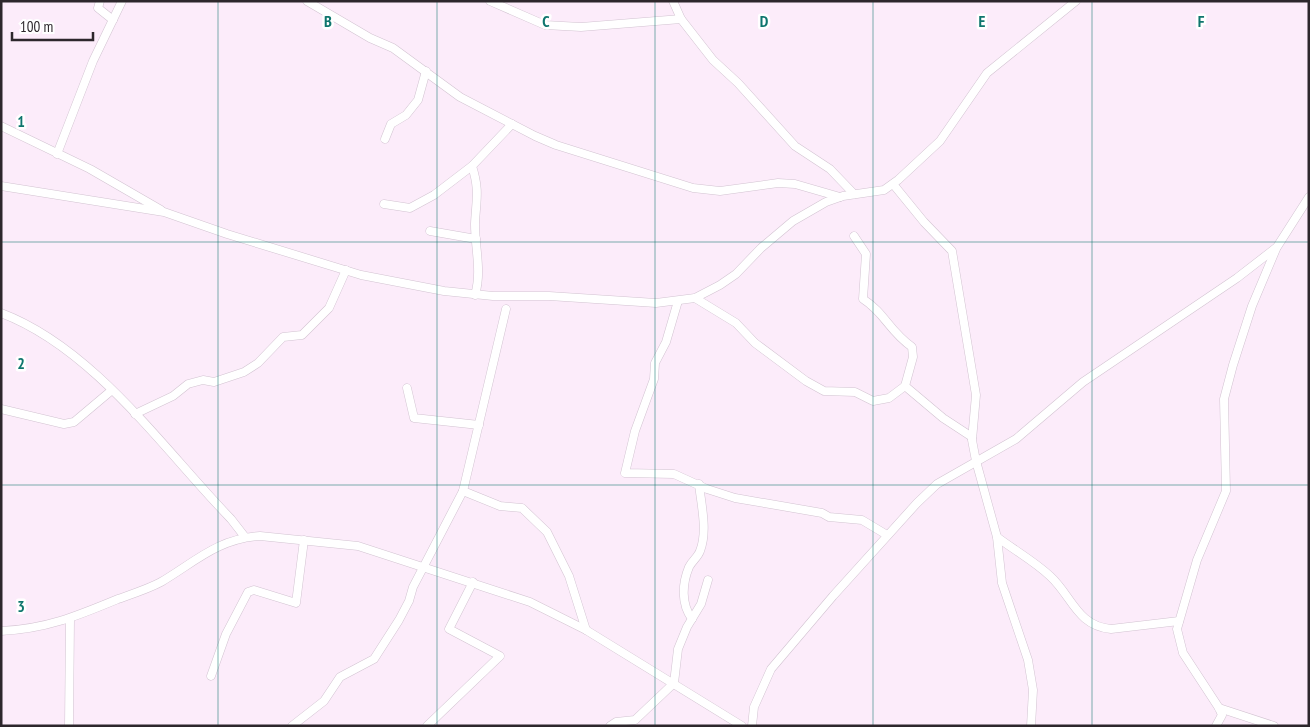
<svg xmlns="http://www.w3.org/2000/svg" width="1310" height="727" font-family="'PT Sans Narrow',sans-serif">
<style>
.lines{fill:none;stroke-linecap:round;stroke-linejoin:round}
.minor-casing{stroke:#d2c3d1;stroke-width:9}
.minor{stroke:#fff;stroke-width:8}
.grid{fill:none;stroke:#0f766e;stroke-width:1;stroke-opacity:0.55}
.grid-label{font-size:16px;text-anchor:middle;font-weight:bold;fill:#0f766e;stroke:#fff;stroke-width:5;stroke-linejoin:round;paint-order:stroke}
</style>
<rect width="100%" height="100%" fill="#fcecfa"/>
<g class="lines">
<defs>
<g id="minor">
<polyline points="100,1 98,8 113,20"/>
<polyline points="307,1 370,38 393,48 460,97 535,136 556,145 693,188 720,191 778,183 795,184 840,197"/>
<polyline points="490,1 545,25 581,27 681,19"/>
<polyline points="673,1 681,19 713,60 738,83 795,146 830,169 854,194"/>
<polyline points="1,126 90,169 161,210"/>
<polyline points="385,139 391,124 406,115 418,100 426,71"/>
<polyline points="57,154 93,61 122,1"/>
<polyline points="893,184 924,222 952,251 976,395 972,440 976,461 997,537 1002,583 1028,660 1033,690 1031,726"/>
<polyline points="1,186 164,212 227,234 361,275 444,291 493,296 549,296 656,303 695,298 720,285 736,274 761,248 793,221 826,202 843,196 884,190 898,180 940,141 987,73 1076,1"/>
<polyline points="384,204 410,208 434,195 472,166"/>
<polyline points="430,231 476,239"/>
<path d="M 854,236 L 866,254 L 863,299 C 885,313 889,331 912,347 L 913,357 L 905,386 L 943,418 L 972,437"/>
<path d="M 475,295 C 482,271 475,249 475,224 C 476,200 480,191 472,166 L 512,124"/>
<polyline points="695,298 736,323 755,343 806,381 824,391 855,392 873,401 889,398 905,386"/>
<polyline points="678,301 666,342 655,363 654,379 635,431 625,473 674,474 707,489 735,498 822,513 829,517 862,520 887,535"/>
<path d="M 1,313 C 94,348 164,450 231,519 L 245,537"/>
<polyline points="407,388 414,418 479,425"/>
<polyline points="1,409 64,424 74,422 112,390"/>
<polyline points="135,414 173,396 188,384 203,380 214,382 244,372 258,363 283,337 302,335 329,308 346,270"/>
<polyline points="463,491 500,506 522,508 547,532 569,576 586,630"/>
<path d="M 997,537 C 1014,550 1034,561 1050,576 C 1072,596 1077,626 1111,629 L 1179,621"/>
<path d="M 692,619 C 681,604 682,584 689,567 C 692,561 698,557 700,551 C 708,531 701,504 699,484"/>
<path d="M 1,631 C 46,629 77,616 118,599 C 132,594 148,589 161,582 C 195,562 217,539 260,536 L 358,546 L 530,602 L 586,630 L 742,726"/>
<polyline points="211,676 226,634 248,592 254,590 296,603 304,540"/>
<polyline points="1219,708 1274,726"/>
<polyline points="69,726 70,619"/>
<polyline points="292,726 324,701 340,677 374,659 399,620 409,601 413,587 463,491 506,309"/>
<polyline points="427,726 500,656 449,629 473,582"/>
<polyline points="610,726 616,722 635,720 674,683 678,649 687,627 701,604 708,580"/>
<polyline points="752,726 754,707 771,669 833,596 917,503 937,484 1016,439 1083,382 1237,278 1277,247 1309,197"/>
<polyline points="1216,726 1222,715 1219,708 1183,653 1177,629 1197,560 1226,491 1224,399 1233,365 1252,306 1276,249"/>
</g>
</defs>
<use href="#minor" class="minor-casing"/>
<use href="#minor" class="minor"/>
</g>
<path class="grid" d="M 218,1 L 218,726M 437,1 L 437,726M 655,1 L 655,726M 873,1 L 873,726M 1092,1 L 1092,726M 1,242 L 1309,242M 1,485 L 1309,485"/>
<g class="grid-label">
<text x="328" y="27">B</text>
<text x="546" y="27">C</text>
<text x="764" y="27">D</text>
<text x="982" y="27">E</text>
<text x="1201" y="27">F</text>
<text x="21" y="127">1</text>
<text x="21" y="369">2</text>
<text x="21" y="612">3</text>
</g>
<rect width="1310" height="727" fill="none" stroke="#2d272c" stroke-width="5"/>
<path d="M12 32v8h81v-8" fill="none" stroke="#2d272c" stroke-width="2.5"/>
<text x="20" y="32" font-size="15" fill="#2d272c" stroke="#ffffff" stroke-width="4" paint-order="stroke">100 m</text>
</svg>
